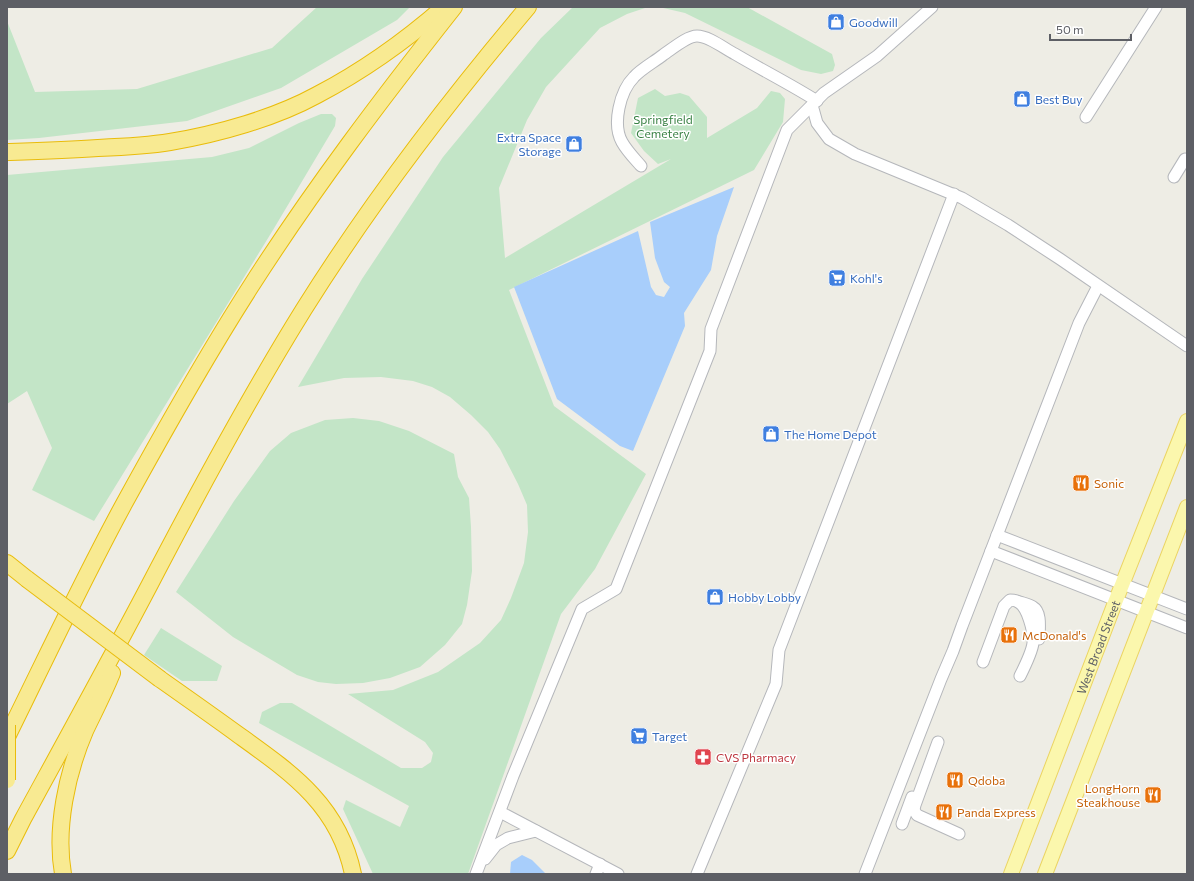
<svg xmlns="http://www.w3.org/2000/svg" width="1194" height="881" font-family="Commissioner,sans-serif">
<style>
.green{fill:#c3e5c7}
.water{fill:#a8cefb}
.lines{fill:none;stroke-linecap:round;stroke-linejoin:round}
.minor-casing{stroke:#b5b7bb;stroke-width:13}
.major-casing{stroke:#ebd462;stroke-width:16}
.highway-casing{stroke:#e9bc0b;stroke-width:18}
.minor{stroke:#fff;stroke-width:11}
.major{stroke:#fbf7ad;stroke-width:14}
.highway{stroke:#f8ea92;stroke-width:16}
.highway-bridge-casing{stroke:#e9bc0b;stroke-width:18;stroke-linecap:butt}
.highway-bridge{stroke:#f8ea92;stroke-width:16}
.labels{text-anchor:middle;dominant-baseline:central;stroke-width:3;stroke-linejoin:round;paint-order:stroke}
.shop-label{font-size:12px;fill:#366cbe;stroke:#fff;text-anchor:start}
.park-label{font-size:12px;fill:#388043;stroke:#fff}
.food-label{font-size:12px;fill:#c56008;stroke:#fff;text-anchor:start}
.street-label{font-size:12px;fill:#5d5f65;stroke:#fff}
.health-label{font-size:12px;fill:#be3a42;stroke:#fff;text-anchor:start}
</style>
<rect width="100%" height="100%" fill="#eeede5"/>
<g class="green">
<polygon points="317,7 410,7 397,20 281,88 187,121 39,138 7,140 7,21 35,92 137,89 272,48"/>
<polygon points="573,7 648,7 627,14 600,28 546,87 527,120 499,188 505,258 671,159 658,164 644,151 631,133 638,98 655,89 665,96 680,93 689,96 707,117 707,138 757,108 771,91 780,93 785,99 783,122 754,170 509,290 554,406 646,474 595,569 561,614 468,874 373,874 343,809 346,800 400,827 409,806 259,723 262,712 280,703 292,703 401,768 422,768 431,762 433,753 425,742 348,694 393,690 438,672 480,643 501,620 511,598 524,563 528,532 527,505 518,484 500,449 488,432 471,415 450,397 432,387 413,381 381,377 344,378 298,387 362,279 443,157 541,38"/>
<polygon points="659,7 747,7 832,54 835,65 833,71 821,74 801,70 685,13"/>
<polygon points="321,114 332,114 336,118 335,126 273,230 94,521 32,490 52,448 27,391 7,404 7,175 212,157 249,148 299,123"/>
<polygon points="353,418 379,421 409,431 454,454 458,477 469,498 471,527 472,571 467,605 462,624 445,645 420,667 390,678 363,683 336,684 318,682 297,675 233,637 176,592 234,501 270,451 291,433 325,420"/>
<polygon points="161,628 222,666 217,681 182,681 144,655"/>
</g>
<g class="water">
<polygon points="734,187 717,236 711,270 684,313 685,326 633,451 620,446 557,399 514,287 638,231 651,287 656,295 664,297 670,287 664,282 655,258 650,222"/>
<polygon points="522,855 532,860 546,874 510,874 511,862"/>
</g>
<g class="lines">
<defs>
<g id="minor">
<polyline points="812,105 817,123 829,139 855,154 962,198 1008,225 1060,259 1187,346"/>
<polyline points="1086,117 1156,7"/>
<path d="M 641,166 C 634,158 627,151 622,142 C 612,124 620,91 634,77 C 641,69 654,62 663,55 C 672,49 687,36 697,36 C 709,36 725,49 735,54 C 762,70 790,84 817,101"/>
<polyline points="1174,177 1185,159"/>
<polyline points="997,535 1187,609"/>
<polyline points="991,551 1187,628"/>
<path d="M 1017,601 C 1022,603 1029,604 1033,607 C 1042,612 1039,630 1039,639"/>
<path d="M 983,662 L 1004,606 L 1010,600 C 1012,600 1014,600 1016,601 C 1028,605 1034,633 1033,643 C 1032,652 1024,668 1020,676"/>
<polyline points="938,742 915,805 914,810 917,815 959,834"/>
<polyline points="500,812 618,874"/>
<polyline points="902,824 912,797"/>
<polyline points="485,859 496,845 508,838 536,831"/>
<polyline points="476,874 513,776 582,609 616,589 710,351 711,329 787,130 824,93 877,56 932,7"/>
<polyline points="596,874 600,864"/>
<polyline points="697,874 776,684 779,650 954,194"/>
<polyline points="865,874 941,679 953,651 962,626 1079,323 1098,286"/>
</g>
<g id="major">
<path id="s1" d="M 1011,874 L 1116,600 L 1187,421"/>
<polyline points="1045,874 1187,507"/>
</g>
<g id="highway">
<path d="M 7,152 C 37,151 68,150 98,148 C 122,147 146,146 170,142 C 218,134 275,118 317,95 C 363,71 405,41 444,7"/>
<polyline points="7,563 27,579"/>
<path d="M 160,679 C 187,698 214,717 240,736 C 293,774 339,806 353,874"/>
<path d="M 7,737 C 46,658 83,579 125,502 C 165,429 206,356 251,286 C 313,189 383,97 454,7"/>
<path d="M 7,851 L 23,819 C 65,742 108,664 149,586 C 198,492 248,399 304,309 C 371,202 447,103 528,7"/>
<path d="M 63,874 C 55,828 67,773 85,731 C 94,712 104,693 112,673"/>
</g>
</defs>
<use href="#minor" class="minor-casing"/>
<use href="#major" class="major-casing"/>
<use href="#highway" class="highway-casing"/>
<use href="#minor" class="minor"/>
<use href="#major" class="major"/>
<use href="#highway" class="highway"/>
<defs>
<g id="highway-bridge">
<polyline points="27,579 160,679"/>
<polyline points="7,725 7,780"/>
</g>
</defs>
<use href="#highway-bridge" class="highway-bridge-casing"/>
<use href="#highway-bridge" class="highway-bridge"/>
</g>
<defs>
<symbol id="shop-square" viewBox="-11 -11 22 22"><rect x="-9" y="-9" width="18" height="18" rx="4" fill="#3f7fe0" stroke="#fff"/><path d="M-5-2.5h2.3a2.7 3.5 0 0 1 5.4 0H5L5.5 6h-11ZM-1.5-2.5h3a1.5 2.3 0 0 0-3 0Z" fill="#fff"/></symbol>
<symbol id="supermarket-square" viewBox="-11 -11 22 22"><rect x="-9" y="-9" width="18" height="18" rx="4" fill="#3f7fe0" stroke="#fff"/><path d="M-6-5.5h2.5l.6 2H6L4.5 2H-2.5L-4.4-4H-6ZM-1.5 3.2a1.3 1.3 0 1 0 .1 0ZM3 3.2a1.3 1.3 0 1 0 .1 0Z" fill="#fff"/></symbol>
<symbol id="restaurant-square" viewBox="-11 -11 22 22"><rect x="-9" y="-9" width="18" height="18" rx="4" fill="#e8710a" stroke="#fff"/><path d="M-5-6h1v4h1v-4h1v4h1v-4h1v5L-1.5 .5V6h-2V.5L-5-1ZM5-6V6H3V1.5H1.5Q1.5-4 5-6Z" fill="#fff"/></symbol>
<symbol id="pharmacy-square" viewBox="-11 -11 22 22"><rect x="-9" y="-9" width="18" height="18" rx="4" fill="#e0444e" stroke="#fff"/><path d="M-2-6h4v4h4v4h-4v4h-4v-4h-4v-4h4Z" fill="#fff"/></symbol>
</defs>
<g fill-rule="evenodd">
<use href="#shop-square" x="826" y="12" width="20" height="20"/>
<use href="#shop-square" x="1012" y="89" width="20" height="20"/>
<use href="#shop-square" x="564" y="134" width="20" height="20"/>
<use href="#supermarket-square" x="827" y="268" width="20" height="20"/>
<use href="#shop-square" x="761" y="424" width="20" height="20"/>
<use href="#restaurant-square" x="1071" y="473" width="20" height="20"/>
<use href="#shop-square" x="705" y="587" width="20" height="20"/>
<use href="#restaurant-square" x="999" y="625" width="20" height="20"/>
<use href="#supermarket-square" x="629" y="726" width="20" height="20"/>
<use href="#pharmacy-square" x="693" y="747" width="20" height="20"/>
<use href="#restaurant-square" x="945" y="770" width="20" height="20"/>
<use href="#restaurant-square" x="1143" y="785" width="20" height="20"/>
<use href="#restaurant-square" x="934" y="802" width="20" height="20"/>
</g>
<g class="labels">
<g class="shop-label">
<text x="849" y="22">Goodwill</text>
<text x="1035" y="99">Best Buy</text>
<text x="561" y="137" text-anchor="end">Extra Space<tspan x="561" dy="14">Storage</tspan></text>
<text x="850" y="278">Kohl's</text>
<text x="784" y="434">The Home Depot</text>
<text x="728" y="597">Hobby Lobby</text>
<text x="652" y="736">Target</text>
</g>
<g class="park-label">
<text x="663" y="119">Springfield<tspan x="663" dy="14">Cemetery</tspan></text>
</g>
<g class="food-label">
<text x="1094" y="483">Sonic</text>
<text x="1022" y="635">McDonald's</text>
<text x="968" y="780">Qdoba</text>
<text x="1140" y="788" text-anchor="end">LongHorn<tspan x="1140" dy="14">Steakhouse</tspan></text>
<text x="957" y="812">Panda Express</text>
</g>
<g class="street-label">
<text stroke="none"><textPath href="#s1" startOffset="243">West Broad Street</textPath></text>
</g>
<g class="health-label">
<text x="716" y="757">CVS Pharmacy</text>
</g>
</g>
<rect width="1194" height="881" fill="none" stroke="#5d5f65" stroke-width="16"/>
<path d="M1050 34v6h81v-6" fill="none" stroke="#5d5f65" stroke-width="2"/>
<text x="1056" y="34" font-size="12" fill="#5d5f65" stroke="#ffffff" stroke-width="3" paint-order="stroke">50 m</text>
</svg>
